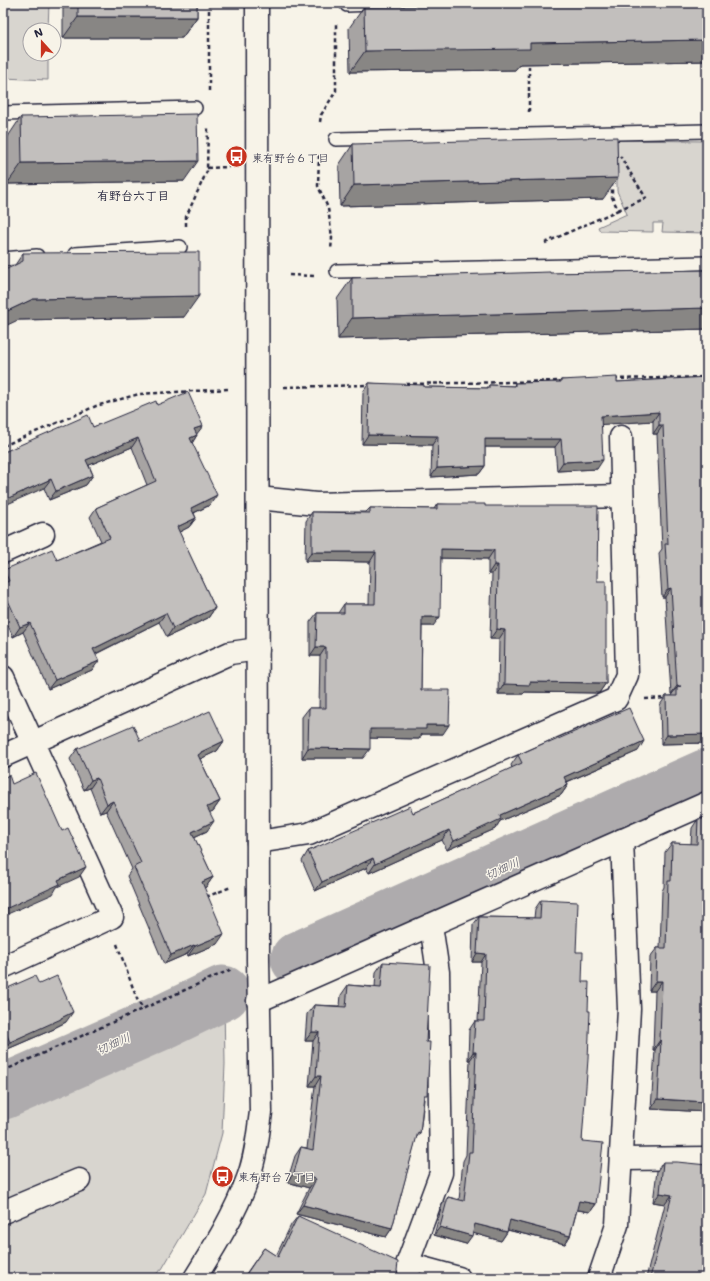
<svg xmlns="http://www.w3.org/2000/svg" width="710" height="1281" font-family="Mali,'Klee One',sans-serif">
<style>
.green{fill:#d8d5cf;stroke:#7d7c85}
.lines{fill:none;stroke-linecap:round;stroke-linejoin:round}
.river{stroke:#aeabad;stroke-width:55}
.service-casing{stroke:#22223b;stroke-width:16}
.minor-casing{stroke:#22223b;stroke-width:25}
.tertiary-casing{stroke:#22223b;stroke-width:25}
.path{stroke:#22223b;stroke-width:2.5;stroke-dasharray:4 3;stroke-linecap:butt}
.service{stroke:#f7f3e8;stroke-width:13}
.minor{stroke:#f7f3e8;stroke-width:22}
.tertiary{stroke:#f7f3e8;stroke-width:22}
.wall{fill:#a7a4a3;stroke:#22223b}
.shaded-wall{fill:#888684;stroke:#22223b}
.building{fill:#c2bfbd;stroke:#22223b}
.labels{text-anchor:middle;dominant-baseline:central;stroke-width:3;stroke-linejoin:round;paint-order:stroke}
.poi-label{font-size:11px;fill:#22223b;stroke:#f7f3e8;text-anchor:start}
.neighbourhood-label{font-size:12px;font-weight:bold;fill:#22223b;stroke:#f7f3e8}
.water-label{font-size:12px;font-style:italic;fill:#535263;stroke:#f7f3e8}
</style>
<rect width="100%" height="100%" fill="#f7f3e8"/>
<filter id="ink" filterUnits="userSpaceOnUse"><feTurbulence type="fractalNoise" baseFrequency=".025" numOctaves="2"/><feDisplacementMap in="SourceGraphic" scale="8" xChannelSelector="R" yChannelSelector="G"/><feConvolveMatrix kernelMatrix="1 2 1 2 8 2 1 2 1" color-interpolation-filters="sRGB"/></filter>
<g filter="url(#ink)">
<g class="green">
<polygon points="3,3 49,3 48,30 30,30 30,54 48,54 48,80 3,78"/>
<polygon points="617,140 707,141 707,233 662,232 663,223 653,223 653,232 600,231 598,227 627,214 617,191"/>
<polygon points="224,1002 225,1064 222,1133 206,1194 162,1269 151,1278 3,1278 3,1099"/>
</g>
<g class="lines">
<g class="river">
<polyline points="298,959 707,776"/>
<polyline points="3,1092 167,1020 223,993"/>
</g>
<defs>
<g id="service">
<polyline points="347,5 397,3"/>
<polyline points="3,113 195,108"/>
<polyline points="336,139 707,131"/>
<polyline points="75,254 180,247"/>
<polyline points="3,259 37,256"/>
<polyline points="337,271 707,263"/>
</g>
<g id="minor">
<polyline points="258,498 316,504 622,496"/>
<polyline points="3,552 43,534"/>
<polyline points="3,677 112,917 3,967"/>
<polyline points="3,756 230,653 258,649"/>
<polyline points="258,842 309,834 616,699 627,675 621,437"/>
<polyline points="621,1159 707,1158"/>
<polyline points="3,1212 79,1180"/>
<polyline points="408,1264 459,1278"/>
<polyline points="402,1278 441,1173 438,972 431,925"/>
<polyline points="599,1278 617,1225 629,1009 622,840"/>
</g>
<g id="tertiary">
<polyline points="258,1001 707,803"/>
<path d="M 195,1278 C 215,1246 235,1214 248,1178 C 256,1157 258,1134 261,1112 L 258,960 L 257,3"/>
</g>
</defs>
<use href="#service" class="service-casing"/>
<use href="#minor" class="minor-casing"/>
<use href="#tertiary" class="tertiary-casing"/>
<g class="path">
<polyline points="209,3 209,91"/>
<polyline points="529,112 529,61"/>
<polyline points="320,122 321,115 336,91 336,23"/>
<polyline points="319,155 318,186 328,208 332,238 331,250"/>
<polyline points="207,168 229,167"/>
<polyline points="618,210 646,198 620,156"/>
<polyline points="186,226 186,217 207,171 208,126"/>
<polyline points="545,243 618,210 612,197 612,183"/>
<polyline points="289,275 315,276"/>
<polyline points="614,379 707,377"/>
<polyline points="406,384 563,381"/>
<polyline points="284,387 369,385"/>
<polyline points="3,446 96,406 139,394 230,389"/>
<polyline points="645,699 668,698"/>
<polyline points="206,897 231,887"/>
<polyline points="117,944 137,999 143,1009"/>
<polyline points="3,1071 232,969"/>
</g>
<use href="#service" class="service"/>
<use href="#minor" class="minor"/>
<use href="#tertiary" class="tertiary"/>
</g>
<g class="wall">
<polygon points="63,3 197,3 197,17 182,38 63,38"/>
<polygon points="556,3 707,3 707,61 520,64 515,70 350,72 349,28 364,7 554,5"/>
<polygon points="21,117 184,181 7,184 7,138"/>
<polygon points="353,144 603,199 340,206 339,165"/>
<polygon points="23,253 184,317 18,320 15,265"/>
<polygon points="707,270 707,329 338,339 337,299 352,278"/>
<polygon points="707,377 707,743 661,744 660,705 666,696 671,696 672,694 671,694 665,597 662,597 659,553 662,549 657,434 653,434 653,421 601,424 597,469 557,471 555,447 485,447 485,466 479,474 431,477 432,445 362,444 363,392 369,383 424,387 487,388 489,385 514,386 515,383 559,382 561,380 617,382"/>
<polygon points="157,405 197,435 192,443 210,505 194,513 196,518 189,527 179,532 215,608 208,618 167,637 159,622 96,654 92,670 48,689 23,632 13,637 3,614 3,571 4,570 57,560 101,541 90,517 96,508 147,485 132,447 89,465 93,475 86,485 49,500 44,488 4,452 93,427"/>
<polygon points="437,504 485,506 597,581 606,683 599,693 525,692 523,694 498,694 499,639 490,639 492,574 488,574 488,559 441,558 433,626 422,626 421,690 443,734 422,734 419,739 370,738 363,758 302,758 302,717 309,708 319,708 320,656 310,656 310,622 317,613 338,613 344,604 369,604 370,562 305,561 306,521 312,512 366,512 370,508 434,509"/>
<polygon points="140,741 224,741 217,751 200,759 220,801 213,811 209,812 207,831 194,837 213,877 206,887 204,888 217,944 188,956 187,954 164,964 127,876 132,869 106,811 100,813 90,788 84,790 70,759 77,749"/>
<polygon points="549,743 638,751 567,782 568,785 561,795 500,821 495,829 447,850 442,840 369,873 366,868 315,891 302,861 308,851 413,813 512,768 511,765 518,755"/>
<polygon points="698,819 707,1112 651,1109 655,1050 653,1050 655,991 649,991 650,957 657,948 660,948 662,891 664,887 665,852 672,843 691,844 692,828"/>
<polygon points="541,900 576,952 582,982 582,1141 596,1204 590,1212 577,1210 570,1236 565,1244 507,1230 507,1232 501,1241 473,1233 466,1244 434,1235 442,1205 448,1197 459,1200 463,1161 466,1155 470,1060 468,1060 469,1030 475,1021 478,1021 481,962 472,962 473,925 479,917 534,918 535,909"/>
<polygon points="383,962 426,1042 424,1100 420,1133 416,1138 392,1228 386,1237 296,1214 309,1188 287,1182 295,1156 301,1147 307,1148 315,1086 309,1086 313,1041 305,1041 307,1014 314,1005 340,1006 341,995 348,985 375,987 376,972"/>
<polygon points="39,984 66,1022 56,1027 54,1029 3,1051 3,990"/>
<polygon points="663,1162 701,1278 646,1278 665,1204 653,1202 657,1171"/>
<polygon points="298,1216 397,1271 399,1277 402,1278 243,1278 264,1248 276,1256 291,1225"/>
</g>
<g class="shaded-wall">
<polygon points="78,17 197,17 182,38 63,38"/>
<polygon points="707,40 707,61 520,64 515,70 350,72 365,51 530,43"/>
<polygon points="198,161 184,181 7,184 22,163"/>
<polygon points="618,178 603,199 340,206 354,185"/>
<polygon points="199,296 184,317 18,320 3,327 3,313 33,299"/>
<polygon points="707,308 707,329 338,339 352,318"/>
<polygon points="659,412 653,421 595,425 601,416"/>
<polygon points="659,425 663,425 657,434 653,434"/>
<polygon points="203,426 196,435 194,429"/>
<polygon points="197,435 191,445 190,438"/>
<polygon points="368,435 438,436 432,445 362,444"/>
<polygon points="138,438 132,447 80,469 86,460"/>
<polygon points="485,439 561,439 555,447 479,447"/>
<polygon points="603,460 597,469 557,471 563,462"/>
<polygon points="485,466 479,474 431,477 437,468"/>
<polygon points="93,475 86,485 49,500 56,491"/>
<polygon points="51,479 44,488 3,506 3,501 4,500"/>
<polygon points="217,495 210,505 185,517 191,508"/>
<polygon points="196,518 189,527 170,537 177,527"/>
<polygon points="441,549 494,550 488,559 435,558"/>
<polygon points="312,552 376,552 370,562 305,561"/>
<polygon points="494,565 498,565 492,574 488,574"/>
<polygon points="671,588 665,597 662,597 668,589"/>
<polygon points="215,608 208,618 167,637 173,628"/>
<polygon points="166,613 159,622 87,658 93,649"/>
<polygon points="422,617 440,617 433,626 416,626"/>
<polygon points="30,623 23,632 13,637 20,627"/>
<polygon points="497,629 505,630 499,639 490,639"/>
<polygon points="316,647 326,647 320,656 310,656"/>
<polygon points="99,661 92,670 48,689 55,680"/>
<polygon points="530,682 606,683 599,693 525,692 523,694 498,694 504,684"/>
<polygon points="677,686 681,686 677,688 672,694 671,694"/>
<polygon points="426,725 449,725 443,734 422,734 419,739 364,738 370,729"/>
<polygon points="707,734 707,743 661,744 667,735"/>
<polygon points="224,741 217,751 196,761 198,755 201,752"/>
<polygon points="644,741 638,751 557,786 564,777"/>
<polygon points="308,748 370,749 363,758 302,758"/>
<polygon points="97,778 90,788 84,790 91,780"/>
<polygon points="568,785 561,795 500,821 495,829 447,850 454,841 500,815"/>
<polygon points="113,801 106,811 100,813 107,804"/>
<polygon points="220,801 213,811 200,817 207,807"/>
<polygon points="214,821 207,831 185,841 192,832"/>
<polygon points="449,830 442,840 369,873 375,864"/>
<polygon points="373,858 366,868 315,891 322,882"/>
<polygon points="86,867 79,877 57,887 53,894 3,916 3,910 58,880"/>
<polygon points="213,877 206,887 195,892 202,882"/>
<polygon points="224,934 217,944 188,956 195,946"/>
<polygon points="194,945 187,954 164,964 171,955"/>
<polygon points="477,953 486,954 481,962 472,962"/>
<polygon points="656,981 662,981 655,991 649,991"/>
<polygon points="73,1012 66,1022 56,1027 54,1029 3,1051 10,1042"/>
<polygon points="312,1032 319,1032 313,1041 305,1041"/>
<polygon points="660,1040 661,1040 655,1050 653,1050"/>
<polygon points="473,1052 476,1052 470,1060 468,1060"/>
<polygon points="316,1076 321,1076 315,1086 309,1086"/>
<polygon points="658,1099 707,1102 707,1112 651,1109"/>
<polygon points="294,1173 316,1179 309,1188 287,1182"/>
<polygon points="660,1193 672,1195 665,1204 653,1202"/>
<polygon points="579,1201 596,1204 590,1212 573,1209"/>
<polygon points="303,1205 392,1228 386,1237 296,1214"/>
<polygon points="510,1220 570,1236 565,1244 504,1229"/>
<polygon points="475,1224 507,1232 501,1241 469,1232"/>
<polygon points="440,1227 472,1236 466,1244 434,1235"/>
</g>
<g class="building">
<rect x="78" y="3" width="119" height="14"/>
<polygon points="556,3 707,3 707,40 530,43 530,49 365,51 364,7 556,5"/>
<polygon points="197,114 198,161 22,163 21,117"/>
<polygon points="617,137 618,178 354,185 353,144"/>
<polygon points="199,252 199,296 33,299 3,313 3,271 23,261 23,253"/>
<polygon points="707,270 707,308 352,318 352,278 550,272 550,273"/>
<polygon points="617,377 617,382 707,377 707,734 667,735 666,696 677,696 677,688 681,686 677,686 671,588 668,589 665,544 668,544 663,425 659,425 659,412 601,416 603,460 563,462 561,439 485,439 485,466 437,468 438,436 368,435 369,383 424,385 424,387 489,388 489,385 515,386 515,383 561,382 561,380"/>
<polygon points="188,392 203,426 194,429 197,435 190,438 217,495 191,508 196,518 177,527 215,608 173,628 166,613 93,649 99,661 55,680 30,623 20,627 3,589 3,584 9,581 4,570 52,549 57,560 110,538 96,508 156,481 138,438 86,460 93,475 56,491 51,479 4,500 4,503 3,504 3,452 4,451 4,452 88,415 93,427 156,401 157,405"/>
<polygon points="437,504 485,504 485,506 598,506 597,581 606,581 606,683 530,682 530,685 504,684 505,630 497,629 498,565 494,565 494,550 441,549 440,617 422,617 421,690 450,690 449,725 426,725 426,729 370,729 370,749 308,748 309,708 326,708 326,647 316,647 317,613 344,613 344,604 375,604 376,552 312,552 312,512 370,513 370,508 437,509"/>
<polygon points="629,708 644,741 564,777 568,785 500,815 501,819 454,841 449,830 375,864 373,858 322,882 308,851 410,806 413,813 522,763 518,755 549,741 549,743"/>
<polygon points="210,711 224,741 201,752 201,753 198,755 220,801 207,807 214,821 192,832 213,877 202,882 224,934 195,946 194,945 171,955 134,867 141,863 113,801 107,804 97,778 91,780 77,749 133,725 140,741"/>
<polygon points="36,773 62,831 68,828 86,867 58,880 60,884 3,910 3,778 9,775 12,784"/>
<polygon points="698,819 707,819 707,1102 658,1099 661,1040 660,1040 662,981 656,981 657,948 666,948 668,881 671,881 672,843 697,844"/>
<polygon points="541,900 578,902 576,952 583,952 582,982 589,982 588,1011 590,1011 588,1059 582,1141 603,1143 596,1204 579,1201 570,1236 510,1220 507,1232 475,1224 472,1236 440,1227 448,1197 464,1201 469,1152 472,1152 476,1052 473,1052 475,1021 484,1021 486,954 477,953 479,917 540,918"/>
<polygon points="383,962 430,965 426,1042 430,1042 427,1095 424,1095 420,1133 418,1132 392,1228 303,1205 316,1179 294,1173 301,1147 313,1150 321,1076 316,1076 319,1032 312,1032 314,1005 346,1007 348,985 381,988"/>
<polygon points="35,976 39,984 57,976 73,1012 61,1018 61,1019 10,1042 6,1033 3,1035 3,990"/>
<polygon points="663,1162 677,1162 707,1165 707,1253 701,1278 650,1278 672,1195 660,1193"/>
<polygon points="298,1216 398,1262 397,1271 399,1277 402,1278 248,1278 245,1276 264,1248 278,1257"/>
<polygon points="420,1273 431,1278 417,1278"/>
</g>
</g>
<defs>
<symbol id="bus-disc" viewBox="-11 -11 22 22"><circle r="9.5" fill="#c8321e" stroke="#f7f3e8"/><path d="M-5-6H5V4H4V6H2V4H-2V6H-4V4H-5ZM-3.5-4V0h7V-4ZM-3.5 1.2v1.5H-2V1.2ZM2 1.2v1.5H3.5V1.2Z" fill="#fff"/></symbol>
</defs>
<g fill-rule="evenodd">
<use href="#bus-disc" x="224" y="144" width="25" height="25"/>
<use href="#bus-disc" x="210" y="1164" width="25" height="25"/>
</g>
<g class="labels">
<g class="poi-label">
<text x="252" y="157">東有野台６丁目</text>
<text x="238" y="1176">東有野台７丁目</text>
</g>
<g class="neighbourhood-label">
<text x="133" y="195">有野台六丁目</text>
</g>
<g class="water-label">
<text transform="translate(502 868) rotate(-24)">切畑川</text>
<text transform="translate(113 1043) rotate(-24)">切畑川</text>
</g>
</g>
<rect width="710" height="1281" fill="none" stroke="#f7f3e8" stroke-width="16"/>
<rect x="8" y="8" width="694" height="1265" fill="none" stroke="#22223b" stroke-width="1.5" filter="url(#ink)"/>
<g transform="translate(42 42) rotate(339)"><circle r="19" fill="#f7f3e8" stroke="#a29fa3"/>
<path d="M0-3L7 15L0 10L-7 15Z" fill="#c8321e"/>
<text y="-6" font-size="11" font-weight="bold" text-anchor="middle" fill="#22223b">N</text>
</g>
</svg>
